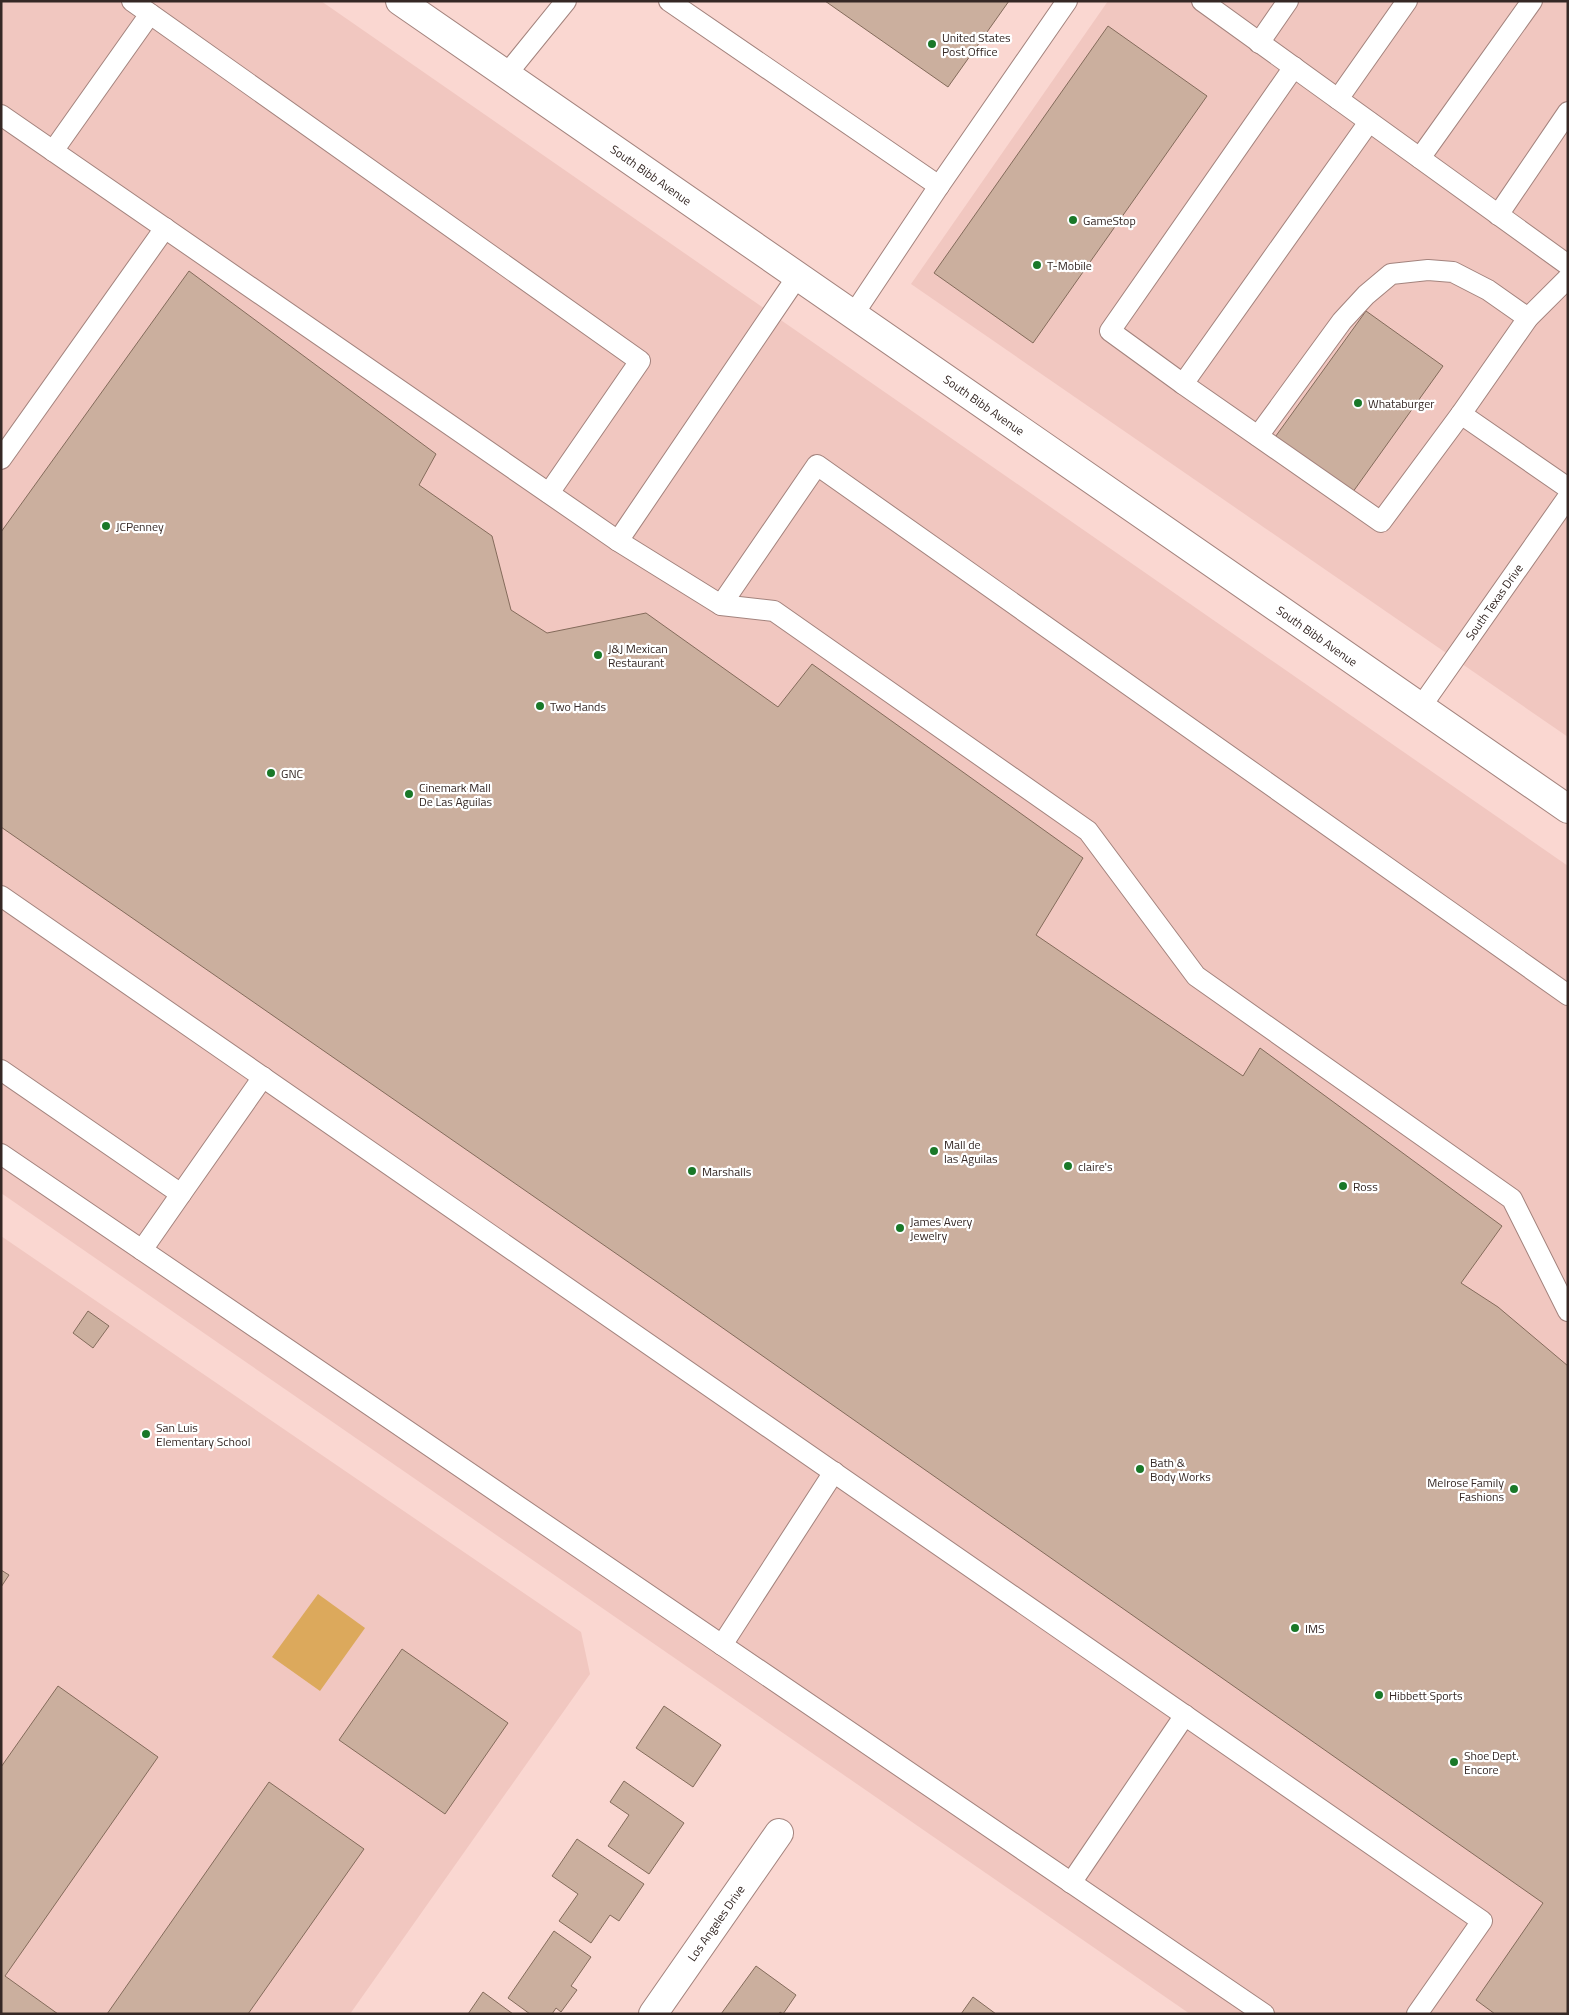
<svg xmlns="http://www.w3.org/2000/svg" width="1569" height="2015" font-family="'Titillium Web',sans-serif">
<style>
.built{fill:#f1c7c0}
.green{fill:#dca95c}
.building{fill:#cbaf9e;stroke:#846b5b}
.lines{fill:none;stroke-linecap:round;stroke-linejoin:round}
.lane-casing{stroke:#a3837d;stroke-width:22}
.street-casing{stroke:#a3837d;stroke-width:30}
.secondary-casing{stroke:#a3837d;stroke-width:30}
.lane{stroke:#fff;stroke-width:20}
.street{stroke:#fff;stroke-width:28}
.secondary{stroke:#fff;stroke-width:28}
.poi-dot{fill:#197828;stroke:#fff;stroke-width:2}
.labels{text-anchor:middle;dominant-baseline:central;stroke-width:4.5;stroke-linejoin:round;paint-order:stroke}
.poi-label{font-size:12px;fill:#352825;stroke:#fff;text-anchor:start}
.street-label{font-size:12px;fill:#352825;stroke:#fff}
</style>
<rect width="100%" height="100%" fill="#fad7d1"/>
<g class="built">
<polygon points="1,1 321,1 1568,866 1568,2014 1190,2014 1,1193"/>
<polygon points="1108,1 1568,1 1568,737 911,284"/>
<polygon points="1,1236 581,1632 590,1674 350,2014 1,2014"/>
</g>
<polygon class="green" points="318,1594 365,1628 320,1691 272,1657"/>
<g class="building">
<polygon points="825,1 1009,1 948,87"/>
<polygon points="1108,26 1207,96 1033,343 934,273"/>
<polygon points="189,271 436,454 419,485 492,536 511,610 547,633 646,613 778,707 812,664 1083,858 1036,935 1243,1076 1260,1048 1502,1226 1461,1283 1498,1307 1568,1366 1568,2014 1495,2014 1476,2000 1543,1903 660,1284 1,827 1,532"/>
<polygon points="1366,311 1443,366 1350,496 1273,440"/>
<polygon points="88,1311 109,1326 93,1348 73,1333"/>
<polygon points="1,1570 9,1575 1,1587"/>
<polygon points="402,1649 508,1723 445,1814 339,1740"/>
<polygon points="58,1686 158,1757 5,1976 58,2014 1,2014 1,1767"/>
<polygon points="664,1706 721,1745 693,1787 636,1748"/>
<polygon points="624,1781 684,1823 649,1874 608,1846 629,1815 610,1802"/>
<polygon points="269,1782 364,1849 248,2014 107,2014"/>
<polygon points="577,1839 644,1884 619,1921 610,1915 591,1943 559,1921 578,1894 552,1876"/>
<polygon points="554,1931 591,1957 571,1986 577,1990 561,2012 556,2008 552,2014 530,2014 508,1998"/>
<polygon points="756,1966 796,1995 783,2014 780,2012 779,2014 721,2014"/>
<polygon points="483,1992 513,2014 468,2014"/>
<polygon points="973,1997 996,2014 961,2014"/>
</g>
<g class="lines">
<defs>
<g id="lane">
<polyline points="132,1 640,361 549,493"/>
<polyline points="669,1 939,186"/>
<polyline points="1202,1 1568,265"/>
<polyline points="1259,43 1288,1"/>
<polyline points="1294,67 1110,331 1183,384 1369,122"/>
<polyline points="506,75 566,1"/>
<polyline points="1338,99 1407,1"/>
<polyline points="1,115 618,541 721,605 774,611 1088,831 1196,976 1512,1199 1568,1311"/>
<polyline points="53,151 150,14"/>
<polyline points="1420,158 1532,1"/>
<polyline points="1498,215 1568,112"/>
<polyline points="853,315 939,186 1067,1"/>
<polyline points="1183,384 1381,522 1461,414 1528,318 1568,278"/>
<polyline points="1461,414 1568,488"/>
<polyline points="1258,436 1342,321 1366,295 1391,274 1428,270 1453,272 1488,290 1528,318"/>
<polyline points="1,459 165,228"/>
<polyline points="618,541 797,277"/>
<polyline points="721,605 817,465 1568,995"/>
<polyline points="1420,708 1568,497"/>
<polyline points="1,896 1482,1921 1417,2014"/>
<polyline points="1,1070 181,1194 142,1250"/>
<polyline points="1,1154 1264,2014"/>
<polyline points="181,1194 263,1077"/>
<polyline points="722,1645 834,1472"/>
<polyline points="1071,1883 1185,1715"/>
</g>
<polyline id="street" points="653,2014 779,1833"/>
<polyline id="secondary" points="400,1 1568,809"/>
</defs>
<use href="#lane" class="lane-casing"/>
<use href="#street" class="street-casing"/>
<use href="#secondary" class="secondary-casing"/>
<use href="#lane" class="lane"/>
<use href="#street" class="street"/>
<use href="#secondary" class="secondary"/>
</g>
<g class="poi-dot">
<circle cx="932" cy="44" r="5"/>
<circle cx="1073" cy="220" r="5"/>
<circle cx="1037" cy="265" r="5"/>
<circle cx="1358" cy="403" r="5"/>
<circle cx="106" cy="526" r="5"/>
<circle cx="598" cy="655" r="5"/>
<circle cx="540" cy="706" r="5"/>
<circle cx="271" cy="773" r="5"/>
<circle cx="409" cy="794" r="5"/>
<circle cx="934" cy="1151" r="5"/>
<circle cx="1068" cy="1166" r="5"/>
<circle cx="692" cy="1171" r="5"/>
<circle cx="1343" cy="1186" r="5"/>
<circle cx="900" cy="1228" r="5"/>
<circle cx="146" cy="1434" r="5"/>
<circle cx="1140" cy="1469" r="5"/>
<circle cx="1514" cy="1489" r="5"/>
<circle cx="1295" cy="1628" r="5"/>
<circle cx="1379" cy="1695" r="5"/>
<circle cx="1454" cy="1762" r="5"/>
</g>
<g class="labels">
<g class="poi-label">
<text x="942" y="37">United States<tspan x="942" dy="14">Post Office</tspan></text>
<text x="1083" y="220">GameStop</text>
<text x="1047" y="265">T-Mobile</text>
<text x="1368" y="403">Whataburger</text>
<text x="116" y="526">JCPenney</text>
<text x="608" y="648">J&amp;J Mexican<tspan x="608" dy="14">Restaurant</tspan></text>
<text x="550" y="706">Two Hands</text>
<text x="281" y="773">GNC</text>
<text x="419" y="787">Cinemark Mall<tspan x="419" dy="14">De Las Aguilas</tspan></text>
<text x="944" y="1144">Mall de<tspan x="944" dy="14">las Aguilas</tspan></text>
<text x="1078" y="1166">claire's</text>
<text x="702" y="1171">Marshalls</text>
<text x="1353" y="1186">Ross</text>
<text x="910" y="1221">James Avery<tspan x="910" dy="14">Jewelry</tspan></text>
<text x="156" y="1427">San Luis<tspan x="156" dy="14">Elementary School</tspan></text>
<text x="1150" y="1462">Bath &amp;<tspan x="1150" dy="14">Body Works</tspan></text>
<text x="1504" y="1482" text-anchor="end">Melrose Family<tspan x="1504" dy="14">Fashions</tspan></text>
<text x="1305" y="1628">IMS</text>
<text x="1389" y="1695">Hibbett Sports</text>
<text x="1464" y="1755">Shoe Dept.<tspan x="1464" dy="14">Encore</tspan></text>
</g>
<g class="street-label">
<text transform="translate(651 175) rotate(35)">South Bibb Avenue</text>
<text transform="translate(984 405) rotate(35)">South Bibb Avenue</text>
<text transform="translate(1494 602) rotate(-55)">South Texas Drive</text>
<text transform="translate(1317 636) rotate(35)">South Bibb Avenue</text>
<text transform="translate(716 1923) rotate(-55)">Los Angeles Drive</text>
</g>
</g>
<rect width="1569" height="2015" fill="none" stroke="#352825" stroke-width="5"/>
</svg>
